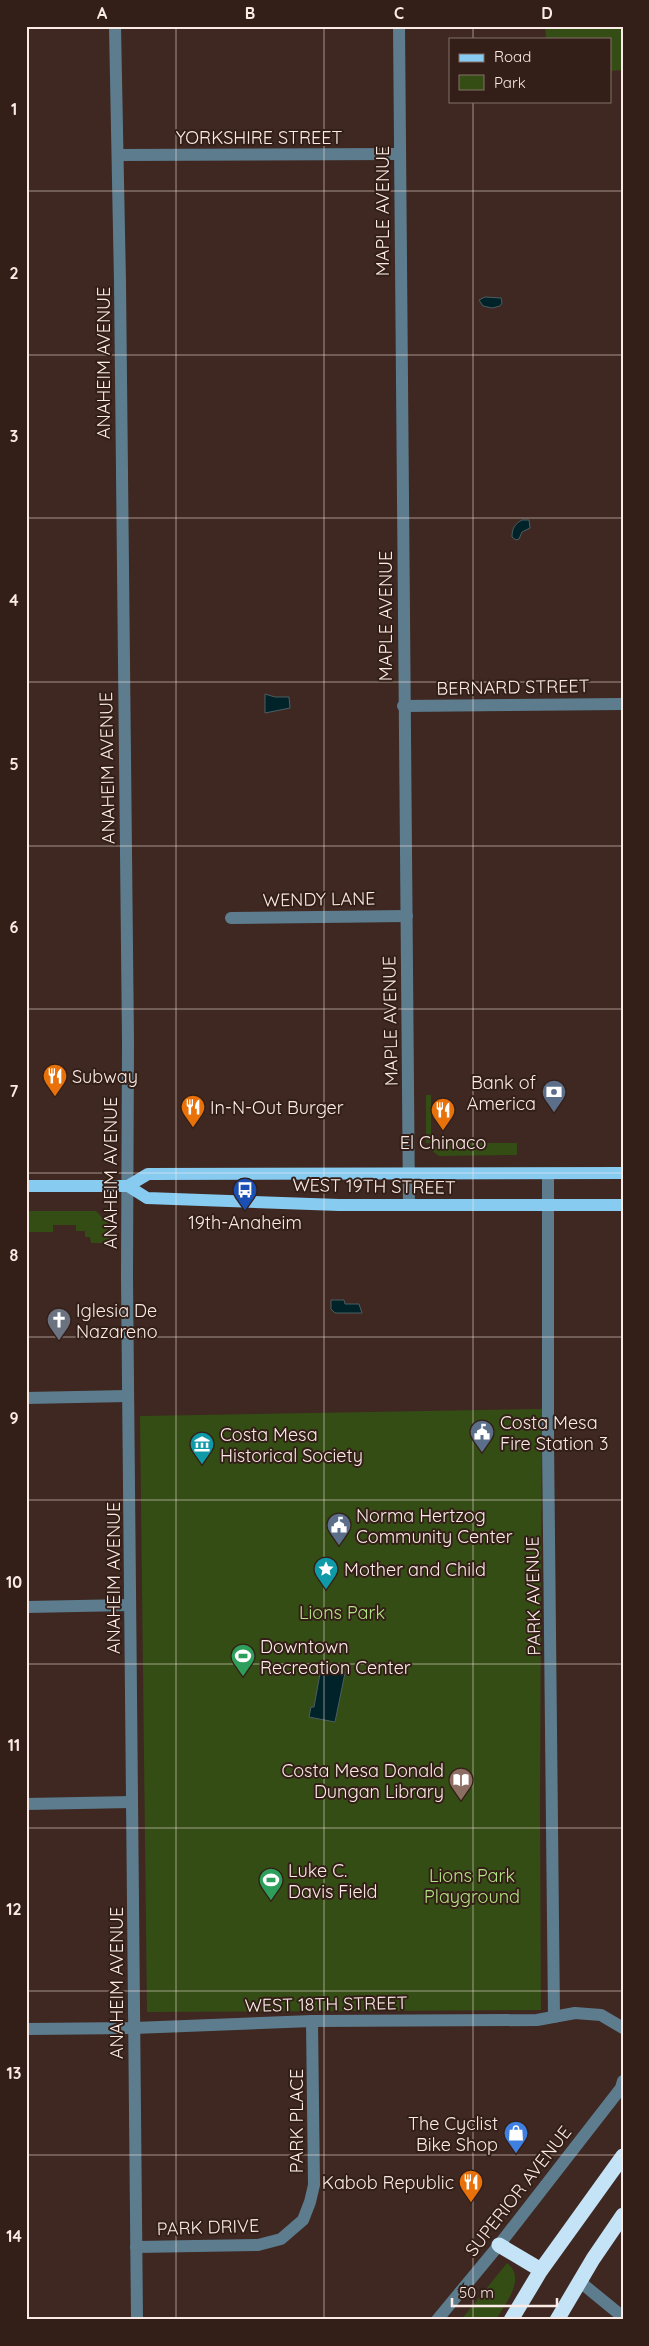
<svg xmlns="http://www.w3.org/2000/svg" width="649" height="2346" font-family="Quicksand,sans-serif">
<style>
.green{fill:#344d14}
.water{fill:#002229;stroke:#4b5e62}
.lines{fill:none;stroke-linecap:round;stroke-linejoin:round}
.minor{stroke:#5d7d8f;stroke-width:12}
.major{stroke:#88cbf1;stroke-width:12}
.highway{stroke:#c5e3f6;stroke-width:15}
.grid{fill:none;stroke:#faebe6;stroke-width:1;stroke-opacity:0.55}
.labels{text-anchor:middle;dominant-baseline:central;stroke-width:4;stroke-linejoin:round;paint-order:stroke}
.street-label{font-size:18px;fill:#faebe6;stroke:#331f17}
.poi-label{font-size:18px;fill:#faebe6;stroke:#331f17;text-anchor:start}
.park-label{font-size:18px;fill:#b4e383;stroke:#331f17}
.neatline{fill:none;stroke:#faebe6;stroke-width:2}
.grid-label{font-size:16px;text-anchor:middle;font-weight:bold;fill:#faebe6}
</style>
<rect width="100%" height="100%" fill="#3e2821"/>
<g class="green">
<polygon points="545,26 623,26 623,70 610,71 610,39 546,39"/>
<rect x="426" y="1095" width="5" height="48"/>
<polygon points="444,1143 517,1143 517,1155 439,1156 427,1147 443,1147"/>
<polygon points="29,1211 96,1211 108,1224 110,1243 91,1243 90,1237 85,1237 85,1231 76,1231 76,1225 53,1225 53,1232 30,1232 26,1229 26,1213"/>
<polygon points="542,1409 540,1805 541,2010 147,2012 140,1416"/>
<path d="M 507,2263 C 527,2279 505,2303 496,2320 L 461,2320 Z"/>
</g>
<g class="water">
<polygon points="485,297 501,298 502,303 500,306 492,308 483,306 479,300"/>
<path d="M 522,520 L 529,520 L 530,528 L 522,532 L 519,539 L 516,540 L 512,537 C 512,528 515,524 522,520 Z"/>
<polygon points="265,694 275,697 289,697 290,708 265,713"/>
<polygon points="331,1300 344,1300 345,1304 359,1304 362,1313 335,1313 331,1309"/>
<polygon points="321,1668 345,1673 335,1722 309,1717 311,1707 314,1707"/>
</g>
<g class="lines">
<g class="minor">
<polyline points="115,26 120,283 128,1042 127,1278 137,2320"/>
<polyline points="399,26 409,1205"/>
<polyline points="118,155 399,154"/>
<polyline points="403,706 623,704"/>
<polyline points="231,918 407,916"/>
<polyline points="548,1174 548,1441 554,2017"/>
<polyline points="26,1398 128,1396"/>
<polyline points="26,1607 130,1605"/>
<polyline points="26,1804 132,1802"/>
<polyline points="26,2029 134,2028 312,2021 537,2020 575,2013 601,2015 623,2028"/>
<polyline points="136,2247 258,2245 281,2239 303,2220 310,2202 314,2185 312,2021"/>
<polyline points="579,2281 623,2317"/>
<polyline points="437,2320 499,2245 621,2088 623,2081"/>
</g>
<g class="major">
<polyline points="26,1186 128,1186 148,1174 623,1173"/>
<polyline points="128,1186 147,1198 339,1205 623,1205"/>
</g>
<g class="highway">
<polyline points="499,2245 541,2270"/>
<polyline points="511,2320 541,2270 623,2156"/>
<polyline points="557,2320 593,2259 623,2215"/>
</g>
</g>
<path class="grid" d="M 176,26 L 176,2320M 324,26 L 324,2320M 473,26 L 473,39M 473,101 L 473,2320M 26,191 L 623,191M 26,355 L 623,355M 26,518 L 623,518M 26,682 L 623,682M 26,846 L 623,846M 26,1009 L 623,1009M 26,1173 L 623,1173M 26,1337 L 623,1337M 26,1500 L 623,1500M 26,1664 L 623,1664M 26,1828 L 623,1828M 26,1991 L 623,1991M 26,2155 L 623,2155"/>
<defs>
<symbol id="restaurant-pin" viewBox="-11 -11 22 30"><path d="M0 17L-7.5 6A9.5 9.5 0 1 1 7.5 6Z" fill="#e8710a" stroke="#331f17"/><path d="M-5-6h1v4h1v-4h1v4h1v-4h1v5L-1.5 .5V6h-2V.5L-5-1ZM5-6V6H3V1.5H1.5Q1.5-4 5-6Z" fill="#fff"/></symbol>
<symbol id="bank-pin" viewBox="-11 -11 22 30"><path d="M0 17L-7.5 6A9.5 9.5 0 1 1 7.5 6Z" fill="#5c6f8a" stroke="#331f17"/><path d="M-6-4H6V4H-6ZM0-2.3a2.3 2.3 0 1 0 0 4.6a2.3 2.3 0 1 0 0-4.6Z" fill="#fff"/></symbol>
<symbol id="bus-pin" viewBox="-11 -11 22 30"><path d="M0 17L-7.5 6A9.5 9.5 0 1 1 7.5 6Z" fill="#1a4fb4" stroke="#331f17"/><path d="M-5-6H5V4H4V6H2V4H-2V6H-4V4H-5ZM-3.5-4V0h7V-4ZM-3.5 1.2v1.5H-2V1.2ZM2 1.2v1.5H3.5V1.2Z" fill="#fff"/></symbol>
<symbol id="church-pin" viewBox="-11 -11 22 30"><path d="M0 17L-7.5 6A9.5 9.5 0 1 1 7.5 6Z" fill="#6b7280" stroke="#331f17"/><path d="M-1.2-6h2.4v3.5h3.3v2.4h-3.3V6h-2.4V-.1h-3.3v-2.4h3.3Z" fill="#fff"/></symbol>
<symbol id="civic-pin" viewBox="-11 -11 22 30"><path d="M0 17L-7.5 6A9.5 9.5 0 1 1 7.5 6Z" fill="#5c6f8a" stroke="#331f17"/><path d="M-.6-6.5H3V-4.5H.6V-3L4-1V1h2V6H-6V1h2V-1L-.6-3ZM-1.2 2.5V6h2.4V2.5Z" fill="#fff"/></symbol>
<symbol id="museum-pin" viewBox="-11 -11 22 30"><path d="M0 17L-7.5 6A9.5 9.5 0 1 1 7.5 6Z" fill="#0f9aa8" stroke="#331f17"/><path d="M0-6L6-3V-2H-6V-3ZM-5-1h2V3h-2ZM-1-1h2V3h-2ZM3-1h2V3H3ZM-6 4H6V6H-6Z" fill="#fff"/></symbol>
<symbol id="sight-pin" viewBox="-11 -11 22 30"><path d="M0 17L-7.5 6A9.5 9.5 0 1 1 7.5 6Z" fill="#0f9aa8" stroke="#331f17"/><path d="M0-6L1.8-2.2L6-1.7L2.9 1.2L3.7 5.4L0 3.3L-3.7 5.4L-2.9 1.2L-6-1.7L-1.8-2.2Z" fill="#fff"/></symbol>
<symbol id="stadium-pin" viewBox="-11 -11 22 30"><path d="M0 17L-7.5 6A9.5 9.5 0 1 1 7.5 6Z" fill="#2e9e5b" stroke="#331f17"/><path d="M0-5a6.5 5 0 1 0 0 10a6.5 5 0 1 0 0-10ZM-3.5-1.8h7v3.6h-7Z" fill="#fff"/></symbol>
<symbol id="library-pin" viewBox="-11 -11 22 30"><path d="M0 17L-7.5 6A9.5 9.5 0 1 1 7.5 6Z" fill="#8d6e63" stroke="#331f17"/><path d="M-6-4Q-3-5.5-.7-3.5V5Q-3 3-6 4ZM6-4Q3-5.5 .7-3.5V5Q3 3 6 4Z" fill="#fff"/></symbol>
<symbol id="shop-pin" viewBox="-11 -11 22 30"><path d="M0 17L-7.5 6A9.5 9.5 0 1 1 7.5 6Z" fill="#3f7fe0" stroke="#331f17"/><path d="M-5-2.5h2.3a2.7 3.5 0 0 1 5.4 0H5L5.5 6h-11ZM-1.5-2.5h3a1.5 2.3 0 0 0-3 0Z" fill="#fff"/></symbol>
</defs>
<g fill-rule="evenodd">
<use href="#restaurant-pin" x="41" y="1062" width="28" height="38"/>
<use href="#bank-pin" x="540" y="1078" width="28" height="38"/>
<use href="#restaurant-pin" x="179" y="1093" width="28" height="38"/>
<use href="#restaurant-pin" x="429" y="1096" width="28" height="38"/>
<use href="#bus-pin" x="231" y="1176" width="28" height="38"/>
<use href="#church-pin" x="45" y="1306" width="28" height="38"/>
<use href="#civic-pin" x="468" y="1418" width="28" height="38"/>
<use href="#museum-pin" x="188" y="1430" width="28" height="38"/>
<use href="#civic-pin" x="325" y="1511" width="28" height="38"/>
<use href="#sight-pin" x="312" y="1555" width="28" height="38"/>
<use href="#stadium-pin" x="229" y="1642" width="28" height="38"/>
<use href="#library-pin" x="447" y="1766" width="28" height="38"/>
<use href="#stadium-pin" x="257" y="1866" width="28" height="38"/>
<use href="#shop-pin" x="502" y="2119" width="28" height="38"/>
<use href="#restaurant-pin" x="457" y="2168" width="28" height="38"/>
</g>
<g class="labels">
<g class="street-label">
<text x="259" y="137">YORKSHIRE STREET</text>
<text transform="translate(382 211) rotate(-90)">MAPLE AVENUE</text>
<text transform="translate(103 363) rotate(-90)">ANAHEIM AVENUE</text>
<text transform="translate(385 616) rotate(-90)">MAPLE AVENUE</text>
<text transform="translate(513 687) rotate(-1)">BERNARD STREET</text>
<text transform="translate(107 768) rotate(-91)">ANAHEIM AVENUE</text>
<text transform="translate(319 899) rotate(-1)">WENDY LANE</text>
<text transform="translate(390 1021) rotate(-91)">MAPLE AVENUE</text>
<text transform="translate(110 1173) rotate(-90)">ANAHEIM AVENUE</text>
<text transform="translate(374 1186) rotate(1)">WEST 19TH STREET</text>
<text transform="translate(113 1578) rotate(-90)">ANAHEIM AVENUE</text>
<text transform="translate(533 1596) rotate(-91)">PARK AVENUE</text>
<text transform="translate(116 1983) rotate(-90)">ANAHEIM AVENUE</text>
<text transform="translate(326 2004) rotate(-1)">WEST 18TH STREET</text>
<text transform="translate(296 2121) rotate(-90)">PARK PLACE</text>
<text transform="translate(518 2191) rotate(-52)">SUPERIOR AVENUE</text>
<text transform="translate(208 2227) rotate(-2)">PARK DRIVE</text>
</g>
<g class="poi-label">
<text x="72" y="1076">Subway</text>
<text x="536" y="1082" text-anchor="end">Bank of<tspan x="536" dy="21">America</tspan></text>
<text x="210" y="1107">In-N-Out Burger</text>
<text x="443" y="1142" text-anchor="middle">El Chinaco</text>
<text x="245" y="1222" text-anchor="middle">19th-Anaheim</text>
<text x="76" y="1310">Iglesia De<tspan x="76" dy="21">Nazareno</tspan></text>
<text x="500" y="1422">Costa Mesa<tspan x="500" dy="21">Fire Station 3</tspan></text>
<text x="220" y="1434">Costa Mesa<tspan x="220" dy="21">Historical Society</tspan></text>
<text x="356" y="1515">Norma Hertzog<tspan x="356" dy="21">Community Center</tspan></text>
<text x="344" y="1569">Mother and Child</text>
<text x="260" y="1646">Downtown<tspan x="260" dy="21">Recreation Center</tspan></text>
<text x="444" y="1770" text-anchor="end">Costa Mesa Donald<tspan x="444" dy="21">Dungan Library</tspan></text>
<text x="288" y="1870">Luke C.<tspan x="288" dy="21">Davis Field</tspan></text>
<text x="498" y="2123" text-anchor="end">The Cyclist<tspan x="498" dy="21">Bike Shop</tspan></text>
<text x="454" y="2182" text-anchor="end">Kabob Republic</text>
</g>
<g class="park-label">
<text x="342" y="1612">Lions Park</text>
<text x="472" y="1875">Lions Park<tspan x="472" dy="21">Playground</tspan></text>
</g>
</g>
<rect width="649" height="2346" fill="none" stroke="#331f17" stroke-width="55"/>
<rect x="449" y="38" width="162" height="65" fill="#331f17" stroke="#83716a"/>
<rect x="459" y="54" width="25" height="8" fill="#88cbf1" stroke="#83716a"/>
<text x="494" y="62" font-size="15" fill="#faebe6">Road</text>
<rect x="459" y="75" width="25" height="15" fill="#344d14" stroke="#83716a"/>
<text x="494" y="88" font-size="15" fill="#faebe6">Park</text>
<path d="M452 2298v8h105v-8" fill="none" stroke="#faebe6" stroke-width="2.5"/>
<text x="459" y="2298" font-size="15" fill="#faebe6" stroke="#331f17" stroke-width="4" paint-order="stroke">50 m</text>
<rect x="28" y="28" width="594" height="2290" class="neatline"/>
<g class="grid-label">
<text x="102" y="19">A</text>
<text x="250" y="19">B</text>
<text x="399" y="19">C</text>
<text x="547" y="19">D</text>
<text x="14" y="115">1</text>
<text x="14" y="279">2</text>
<text x="14" y="442">3</text>
<text x="14" y="606">4</text>
<text x="14" y="770">5</text>
<text x="14" y="933">6</text>
<text x="14" y="1097">7</text>
<text x="14" y="1261">8</text>
<text x="14" y="1424">9</text>
<text x="14" y="1588">10</text>
<text x="14" y="1751">11</text>
<text x="14" y="1915">12</text>
<text x="14" y="2079">13</text>
<text x="14" y="2242">14</text>
</g>
</svg>
